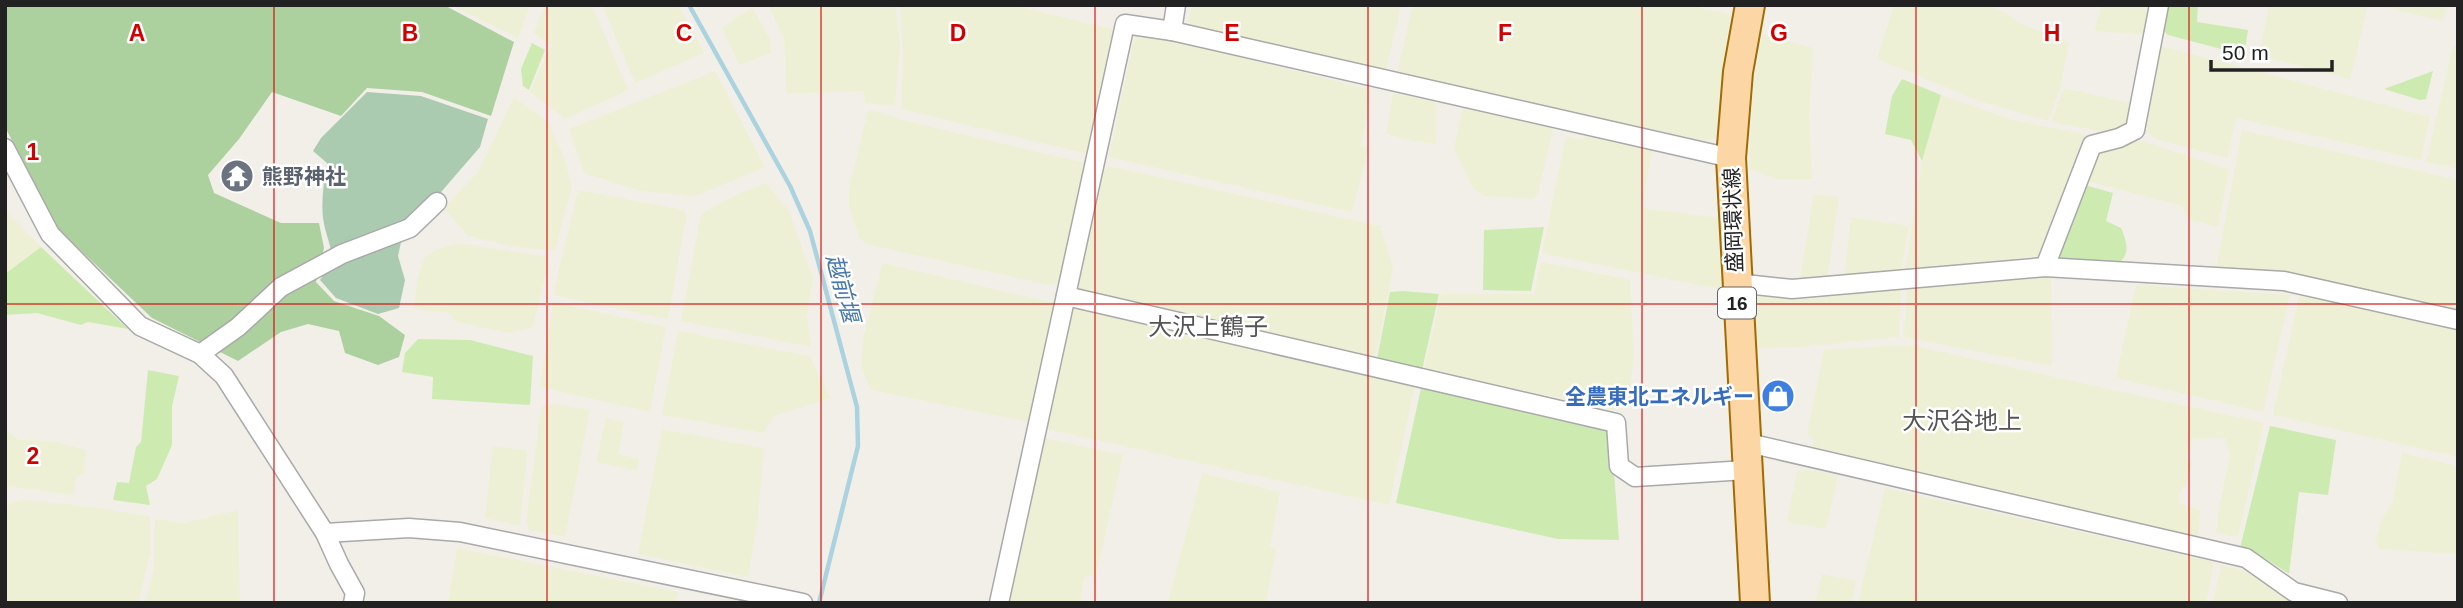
<svg xmlns="http://www.w3.org/2000/svg" width="2463" height="608" font-family="Arial,'Noto Sans JP',sans-serif">
<style>
.farmland{fill:#eef0d5}
.grass{fill:#cdebb0}
.forest{fill:#add19e}
.cemetery{fill:#aacbaf}
.lines{fill:none;stroke-linecap:round;stroke-linejoin:round}
.stream{stroke:#aad3df;stroke-width:4.5}
.minor-casing{stroke:#a9a9a9;stroke-width:21}
.primary-casing{stroke:#a06b00;stroke-width:32}
.minor{stroke:#fff;stroke-width:18}
.primary{stroke:#fcd6a4;stroke-width:28}
.grid{fill:none;stroke:#d40000;stroke-width:2;stroke-opacity:0.55}
.labels{text-anchor:middle;dominant-baseline:central;stroke-width:5;stroke-linejoin:round;paint-order:stroke}
.shield{fill:#fff;stroke:#646464;stroke-width:2}
.shield-label{font-size:19px;font-weight:bold;fill:#222}
.worship-label{font-size:21px;font-weight:bold;fill:#5b616d;stroke:#fff;text-anchor:start}
.street-label{font-size:21px;fill:#222;stroke:#fff}
.shop-label{font-size:21px;font-weight:bold;fill:#366cbe;stroke:#fff;text-anchor:end}
.water-label{font-size:23px;font-style:italic;fill:#4a7aab;stroke:#fff}
.quarter-label{font-size:24px;fill:#555;stroke:#fff}
.grid-label{font-size:23px;text-anchor:middle;font-weight:bold;fill:#d40000;stroke:#fff;stroke-width:5;stroke-linejoin:round;paint-order:stroke}
</style>
<rect width="100%" height="100%" fill="#f2efe9"/>
<g class="farmland">
<polygon points="450,5 530,5 518,38"/>
<polygon points="545,5 592,5 628,90 565,119 530,92 551,45 534,33"/>
<polygon points="602,5 678,5 704,53 635,83"/>
<polygon points="768,5 895,5 900,45 895,106 865,103 863,91 787,94 784,38"/>
<polygon points="900,5 1013,5 1116,30 1088,154 901,109 903,59"/>
<polygon points="1192,5 1401,5 1386,70 1193,26 1188,21"/>
<polygon points="1413,5 1689,5 1730,14 1717,136 1706,141 1397,73"/>
<polygon points="1894,5 1986,5 2008,14 2019,23 2069,42 2060,89 2048,121 1982,102 1877,59"/>
<polygon points="2102,5 2153,5 2148,35 2094,31"/>
<polygon points="2269,5 2368,5 2350,79 2259,55"/>
<polygon points="2375,5 2447,5 2443,21"/>
<polygon points="752,7 770,39 771,53 739,65 722,28"/>
<polygon points="1762,34 1813,48 1809,115 1812,179 1777,179 1749,169 1753,91"/>
<polygon points="1138,35 1169,39 1371,90 1362,145 1369,148 1352,212 1109,157 1133,43"/>
<polygon points="2458,43 2458,169 2426,162 2453,46"/>
<polygon points="2161,46 2430,117 2421,160 2236,118 2227,158 2155,139 2146,131"/>
<polygon points="715,71 765,167 696,196 640,191 584,173 569,129"/>
<polygon points="2064,88 2134,104 2130,123 2117,134 2051,122"/>
<polygon points="1393,93 1436,102 1436,144 1413,141 1386,134"/>
<polygon points="1941,95 2013,120 2088,135 2044,255 1905,271 1922,161"/>
<polygon points="514,97 548,122 563,154 572,187 555,251 510,246 468,236 444,208 478,172"/>
<polygon points="1463,107 1553,128 1538,194 1532,199 1484,196 1472,187 1454,148"/>
<polygon points="871,110 910,122 1086,163 1059,283 1049,285 866,244 859,237 849,206 849,189 867,114"/>
<polygon points="2242,130 2458,180 2458,311 2215,274"/>
<polygon points="1566,136 1579,139 1586,136 1652,150 1642,208 1720,218 1723,290 1542,253"/>
<polygon points="2141,141 2229,169 2218,227 2188,219 2182,206 2087,181 2095,156 2107,149"/>
<polygon points="1108,166 1380,226 1393,268 1376,353 1365,357 1084,295 1077,289 1101,177"/>
<polygon points="766,183 789,211 813,279 807,314 811,347 681,321 701,214 732,197"/>
<polygon points="578,190 684,210 686,217 668,319 553,295"/>
<polygon points="1814,194 1839,197 1827,278 1799,285"/>
<polygon points="5,210 41,247 5,274"/>
<polygon points="1851,217 1909,226 1901,271 1844,278"/>
<polygon points="456,243 550,257 533,327 509,333 456,322 449,313 414,309 418,275 425,257 435,250"/>
<polygon points="1541,262 1630,280 1634,358 1627,408 1615,410 1424,369 1441,294 1534,294"/>
<polygon points="883,263 1055,303 1029,422 871,390 861,366 863,338"/>
<polygon points="2051,273 2052,366 1904,337 1907,287"/>
<polygon points="2136,285 2290,295 2263,412 2116,378"/>
<polygon points="1901,287 1899,337 1801,347 1754,348 1749,292 1807,299"/>
<polygon points="2299,297 2335,297 2458,325 2458,457 2273,415"/>
<polygon points="553,302 666,327 650,412 540,387"/>
<polygon points="1074,307 1415,385 1389,505 1047,429"/>
<polygon points="678,331 810,356 830,398 774,416 763,433 662,415"/>
<polygon points="1898,345 1914,346 2264,423 2238,537 2216,533 2219,507 2230,457 2225,438 2192,439 2187,457 2192,464 2186,487 2182,487 2178,503 2200,510 2199,531 2196,540 1812,452 1813,438 1807,434 1824,350"/>
<polygon points="554,404 590,410 565,537 530,530 526,523 541,410 544,405"/>
<polygon points="606,418 624,422 618,454 639,459 637,471 596,462"/>
<polygon points="5,428 18,440 52,441 86,450 84,473 76,478 74,495 5,486"/>
<polygon points="662,429 764,448 756,532 748,577 638,554"/>
<polygon points="1045,438 1123,455 1096,576 1084,577 1080,603 1008,603"/>
<polygon points="493,446 527,450 520,526 485,518"/>
<polygon points="2402,453 2458,466 2458,554 2379,549 2376,541 2381,520 2392,503"/>
<polygon points="1812,470 1838,476 1826,529 1787,522 1797,471"/>
<polygon points="1202,473 1280,492 1270,547 1276,549 1266,603 1168,602"/>
<polygon points="1885,488 2214,562 2206,603 1858,603"/>
<polygon points="23,500 77,505 149,516 150,554 138,603 5,603 5,515 10,502"/>
<polygon points="238,510 240,603 145,603 154,570 155,519 184,523"/>
<polygon points="457,548 678,592 675,603 448,603"/>
<polygon points="2221,565 2250,572 2299,603 2213,603"/>
<polygon points="1822,574 1856,581 1851,603 1815,603"/>
</g>
<g class="grass">
<polygon points="2167,5 2198,5 2197,22 2248,30 2244,55 2168,35 2162,29"/>
<polygon points="532,43 545,50 529,90 523,86 521,69"/>
<polygon points="2433,71 2426,99 2420,100 2384,89"/>
<polygon points="1902,79 1941,95 1922,161 1911,140 1885,134 1892,96"/>
<path d="M 2085,185 L 2113,193 L 2106,221 L 2121,228 C 2126,240 2131,252 2120,262 L 2065,261 L 2057,257 Z"/>
<polygon points="1544,227 1531,291 1483,290 1484,230"/>
<polygon points="41,247 128,329 88,322 81,325 37,313 5,315 5,274"/>
<polygon points="1403,291 1439,294 1422,370 1377,359 1390,292"/>
<polygon points="418,339 470,340 533,356 530,405 432,399 433,377 402,372 405,353"/>
<polygon points="148,370 179,376 172,406 172,445 157,479 146,486 150,505 113,500 117,482 129,483 136,447 141,442"/>
<polygon points="1421,388 1611,430 1619,540 1558,539 1396,503"/>
<polygon points="2270,426 2336,440 2328,495 2299,492 2289,574 2255,552 2240,548"/>
</g>
<polygon class="forest" points="5,5 444,5 514,42 491,116 422,92 367,88 341,116 272,92 239,139 208,175 214,193 281,223 319,223 324,248 316,282 334,301 379,316 405,335 399,357 378,365 345,353 339,331 308,324 281,332 238,361 152,318 58,229 5,127"/>
<path class="cemetery" d="M 367,92 L 421,96 L 488,119 L 480,147 L 435,199 L 405,224 L 398,256 L 405,280 L 399,308 L 378,314 L 336,298 L 320,280 C 340,252 327,246 323,218 C 321,199 324,182 327,163 L 313,151 L 321,138 Z"/>
<g class="lines">
<polyline class="stream" points="689,5 790,186 810,231 857,407 858,446 819,603"/>
<defs>
<g id="minor">
<polyline points="1172,31 1176,5"/>
<polyline points="5,148 50,234 140,326 200,354 224,376 325,533 339,564 355,593 353,603"/>
<polyline points="2045,267 2092,145 2119,138 2135,130 2159,5"/>
<polyline points="1736,283 1792,289 2045,267 2284,281 2458,320"/>
<polyline points="1066,296 1616,423 1619,466 1635,477 1746,470"/>
<polyline points="200,354 238,327 281,287 342,254 410,228 437,202"/>
<polyline points="1744,442 2246,558 2294,592 2338,603"/>
<polyline points="325,533 409,528 460,532 803,603"/>
<polyline points="999,603 1125,24 1172,31 1731,158"/>
</g>
<polyline id="primary" points="1750,5 1738,72 1731,158 1755,603"/>
</defs>
<use href="#minor" class="minor-casing"/>
<use href="#primary" class="primary-casing"/>
<use href="#minor" class="minor"/>
<use href="#primary" class="primary"/>
</g>
<path class="grid" d="M 274,5 L 274,603M 547,5 L 547,603M 821,5 L 821,603M 1095,5 L 1095,603M 1368,5 L 1368,603M 1642,5 L 1642,603M 1916,5 L 1916,603M 2189,5 L 2189,603M 5,304 L 2458,304"/>
<defs>
<symbol id="temple-disc" viewBox="-11 -11 22 22"><circle r="9.5" fill="#6b7280" stroke="#fff"/><path d="M0-6L5-2H3V0L6.5 2.5H4V6H1.5V3h-3V6H-4V2.5H-6.5L-3 0V-2H-5Z" fill="#fff"/></symbol>
<symbol id="shop-disc" viewBox="-11 -11 22 22"><circle r="9.5" fill="#3f7fe0" stroke="#fff"/><path d="M-5-2.5h2.3a2.7 3.5 0 0 1 5.4 0H5L5.5 6h-11ZM-1.5-2.5h3a1.5 2.3 0 0 0-3 0Z" fill="#fff"/></symbol>
</defs>
<g fill-rule="evenodd">
<use href="#temple-disc" x="218" y="157" width="38" height="38"/>
<use href="#shop-disc" x="1759" y="377" width="38" height="38"/>
</g>
<g class="labels">
<rect class="shield" x="1718" y="287.5" width="38" height="31" rx="5"/>
<g class="shield-label">
<text x="1737" y="303">16</text>
</g>
<g class="worship-label">
<text x="262" y="176">熊野神社</text>
</g>
<g class="street-label">
<text transform="translate(1733 220) rotate(-92)">盛岡環状線</text>
</g>
<g class="shop-label">
<text x="1754" y="396">全農東北エネルギー</text>
</g>
<g class="water-label">
<text transform="translate(843 288) rotate(75)">越前堰</text>
</g>
<g class="quarter-label">
<text x="1208" y="326">大沢上鶴子</text>
<text x="1962" y="420">大沢谷地上</text>
</g>
</g>
<g class="grid-label">
<text x="137" y="41">A</text>
<text x="410" y="41">B</text>
<text x="684" y="41">C</text>
<text x="958" y="41">D</text>
<text x="1232" y="41">E</text>
<text x="1505" y="41">F</text>
<text x="1779" y="41">G</text>
<text x="2052" y="41">H</text>
<text x="33" y="160">1</text>
<text x="33" y="464">2</text>
</g>
<rect width="2463" height="608" fill="none" stroke="#222222" stroke-width="14"/>
<path d="M2211 60v10h121v-10" fill="none" stroke="#222222" stroke-width="3.5"/>
<text x="2222" y="60" font-size="21" fill="#222222" stroke="#ffffff" stroke-width="5" paint-order="stroke">50 m</text>
</svg>
